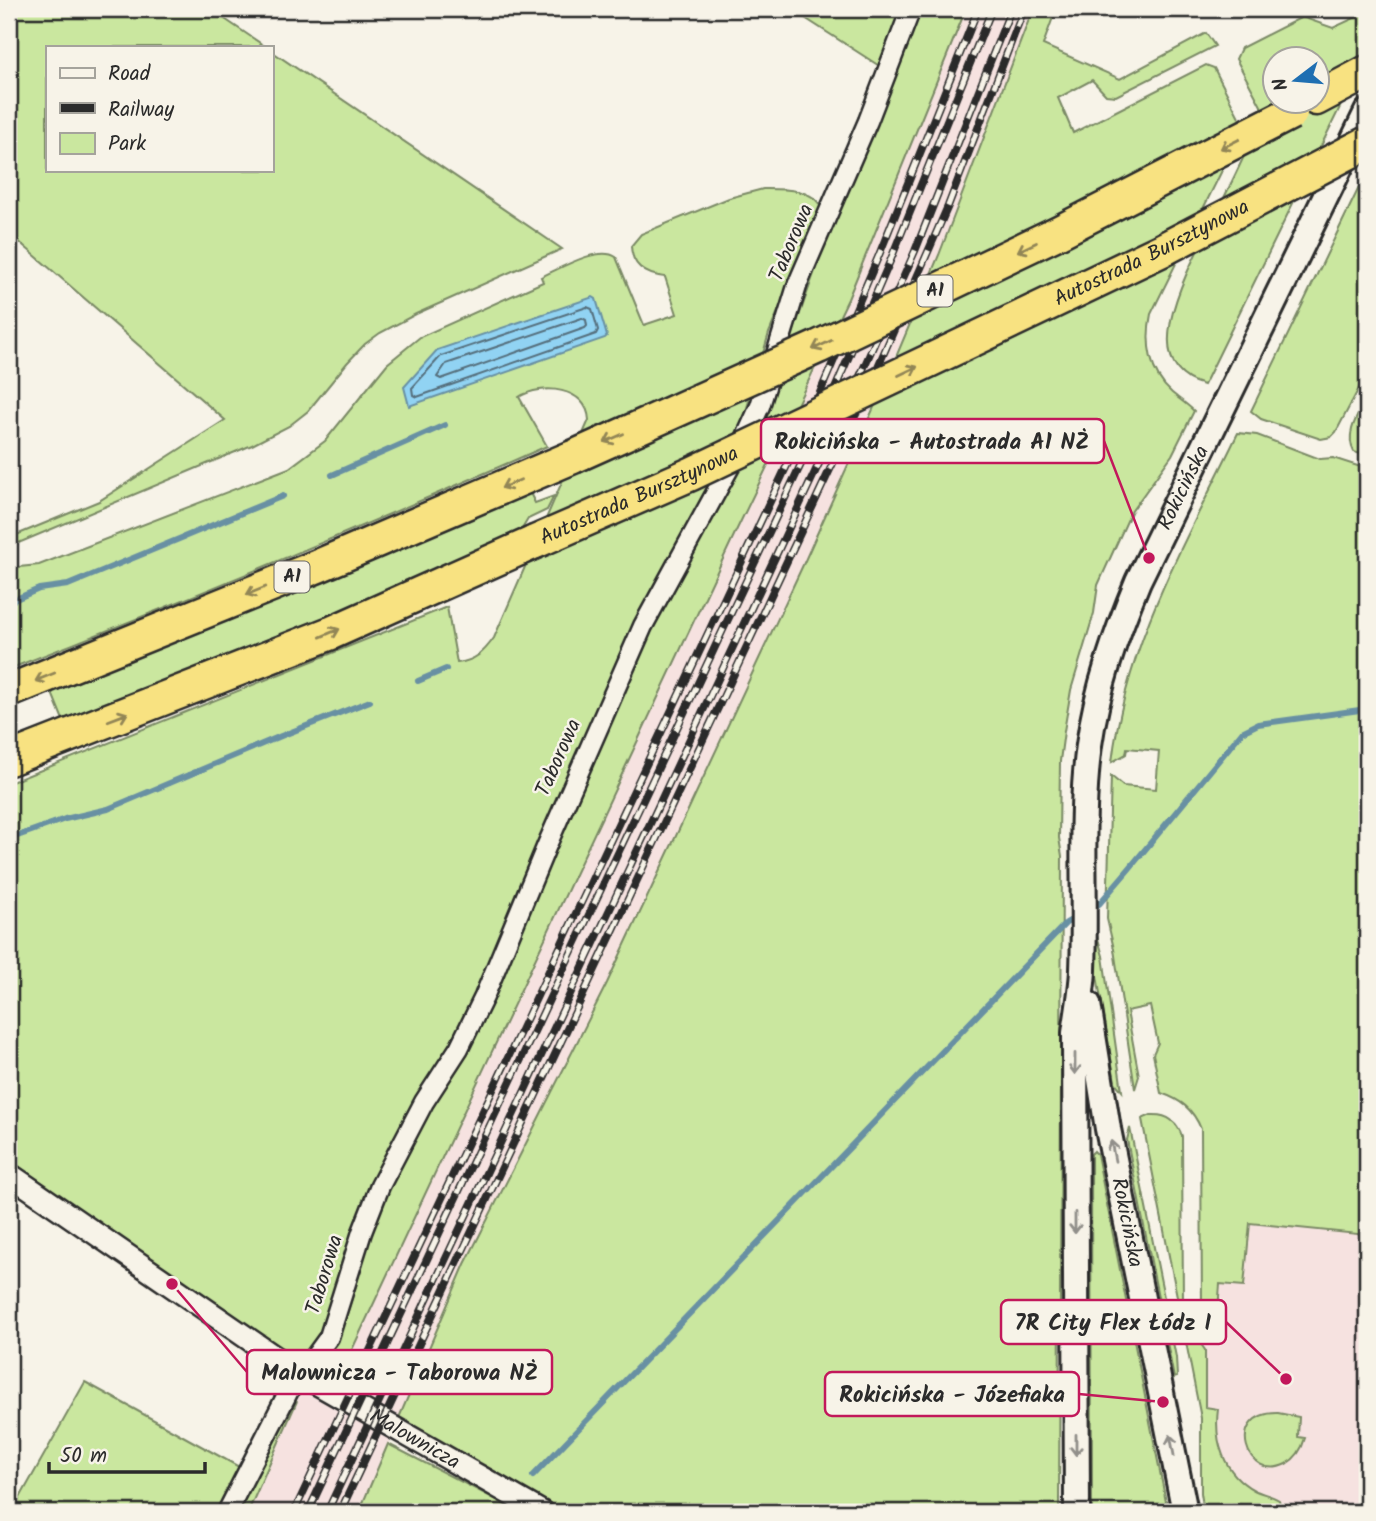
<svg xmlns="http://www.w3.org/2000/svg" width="1376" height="1521" font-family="Kalam,sans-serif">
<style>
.built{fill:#f6e2e0}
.green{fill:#cae79f;stroke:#7a8965;stroke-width:2;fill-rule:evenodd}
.water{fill:#91d3f3;stroke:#6890a3;stroke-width:2}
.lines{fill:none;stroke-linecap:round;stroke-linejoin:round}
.shore{stroke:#546e7b;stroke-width:2}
.stream{stroke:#6890a3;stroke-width:6}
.minor-casing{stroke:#2b2b2b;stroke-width:23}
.tertiary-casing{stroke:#2b2b2b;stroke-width:26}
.secondary-casing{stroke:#2b2b2b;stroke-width:30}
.motorway-casing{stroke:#2b2b2b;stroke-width:37}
.minor{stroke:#f7f3e8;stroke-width:18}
.tertiary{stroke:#f7f3e8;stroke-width:21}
.secondary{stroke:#f7f3e8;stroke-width:24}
.motorway{stroke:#f8e281;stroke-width:32}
.rail-casing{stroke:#2b2b2b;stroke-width:8}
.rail{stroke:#f7f3e8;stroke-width:5;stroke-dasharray:16;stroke-linecap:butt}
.motorway-bridge-casing{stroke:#2b2b2b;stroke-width:37;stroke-linecap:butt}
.motorway-bridge{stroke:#f8e281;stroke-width:32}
.oneway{stroke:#928656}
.oneway2{stroke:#918f8a}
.labels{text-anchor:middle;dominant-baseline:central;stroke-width:5;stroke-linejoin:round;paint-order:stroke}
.shield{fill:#f7f3e8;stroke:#686764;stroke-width:2}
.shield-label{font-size:19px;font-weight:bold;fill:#2b2b2b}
.street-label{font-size:21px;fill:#2b2b2b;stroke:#f7f3e8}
.leader{fill:none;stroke:#c2185b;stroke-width:2.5}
.callout-dot{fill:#c2185b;stroke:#f7f3e8;stroke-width:2.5}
.callout{fill:#f7f3e8;stroke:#c2185b;stroke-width:2.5}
.callout-label{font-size:23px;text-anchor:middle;font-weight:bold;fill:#2b2b2b}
</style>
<rect width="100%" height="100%" fill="#f7f3e8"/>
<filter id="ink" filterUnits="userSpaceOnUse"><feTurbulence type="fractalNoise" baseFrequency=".0143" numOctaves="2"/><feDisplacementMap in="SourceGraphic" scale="14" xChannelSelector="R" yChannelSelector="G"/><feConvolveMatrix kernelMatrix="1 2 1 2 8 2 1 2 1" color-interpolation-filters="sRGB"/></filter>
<g filter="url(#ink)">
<g class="built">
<polygon points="966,9 1033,9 939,255 803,565 607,983 465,1264 359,1512 248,1512 297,1401 315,1370 336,1384 737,530 848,299"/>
<polygon points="1204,1201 1367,1216 1367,1512 1206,1512"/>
</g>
<g class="green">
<polygon points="9,9 210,9 266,47 47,47 47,170 271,170 271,51 562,249 416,314 380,333 365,344 347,363 308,411 289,426 252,445 9,547 9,538 99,501 225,420 9,233"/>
<polygon points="791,9 903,9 881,67"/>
<path d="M 918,9 L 966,9 L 848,299 L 737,529 L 336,1384 L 315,1370 C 349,1331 358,1273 374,1224 C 378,1211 385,1197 390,1184 L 542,877 L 654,621 L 727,490 L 763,418 L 822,251 Z"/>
<path d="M 1033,9 L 1056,9 L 1043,45 L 1120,79 L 1206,33 L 1215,46 L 1116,96 L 1106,95 L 1092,80 L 1058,98 L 1073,133 L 1206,65 L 1214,68 L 1242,123 L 1242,130 L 1151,314 C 1145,342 1149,373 1172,393 C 1179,399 1187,404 1194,411 L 1172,455 L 1131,512 L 1098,585 L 1094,613 L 1071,690 L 1064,731 L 1060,761 L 1059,838 L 1062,856 L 1059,1512 L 566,1512 L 548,1505 L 398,1420 L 465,1264 L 607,983 L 803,565 L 888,376 L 939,255 Z"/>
<path d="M 1367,12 L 1367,52 L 1204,385 C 1128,366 1196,256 1215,216 C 1231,184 1247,151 1261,118 L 1261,106 L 1236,59 L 1241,48 L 1302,17 L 1333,28 ZM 1274,60 L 1316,60 L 1316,102 L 1274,102 Z"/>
<polygon points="1367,171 1367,373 1336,432 1331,437 1321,439 1261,419 1251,411"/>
<path d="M 763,189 C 782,189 814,188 821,208 L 769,333 L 741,428 L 638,617 L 468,1018 L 372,1182 L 321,1337 L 302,1362 L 124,1244 L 9,1164 L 9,783 L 447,607 L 457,663 C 475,661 484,652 494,638 L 589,420 C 587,387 542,383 519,397 L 547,446 C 369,524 190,599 9,669 L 9,568 L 39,565 L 289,468 L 325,441 L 387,364 L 420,337 L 534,286 L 543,282 L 541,277 C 559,269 599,245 616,257 L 644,325 L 677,314 L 665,277 C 646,275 632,267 631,246 L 641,234 L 729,198 Z"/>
<path d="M 1367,397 L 1367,456 L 1354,452 C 1344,433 1359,414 1367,397 Z"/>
<path d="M 1238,433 L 1257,435 L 1320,459 L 1333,458 L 1367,469 L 1367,1235 L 1250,1223 L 1244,1286 L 1220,1284 L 1218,1311 L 1213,1316 L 1205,1315 L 1202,1311 L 1201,1129 C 1193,1109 1181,1100 1161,1093 L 1153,1054 L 1158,1043 L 1150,1006 L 1127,1011 L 1139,1076 L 1135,1089 L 1114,949 L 1107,919 L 1111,776 L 1123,786 L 1156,789 L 1159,751 L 1127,748 L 1126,754 L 1112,762 C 1127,640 1186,541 1238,433 Z"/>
<polygon points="529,491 535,503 554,496 547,510 528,519 516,539 65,725 50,688"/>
<polygon points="1094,925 1103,956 1122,1091 1115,1082 1094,958"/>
<path d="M 1151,1115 C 1166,1114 1177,1121 1182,1136 L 1183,1307 L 1187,1323 L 1205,1350 L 1205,1407 L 1218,1409 C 1214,1441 1223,1473 1254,1490 C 1262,1494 1271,1495 1279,1500 L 1282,1512 L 1278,1512 L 1278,1508 L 1233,1504 L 1232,1512 L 1204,1512 L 1201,1493 L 1201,1418 L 1142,1119 Z"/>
<polygon points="1130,1128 1176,1357 1177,1377 1174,1378 1127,1140"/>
<polygon points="1094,1151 1097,1154 1168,1512 1092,1512 1091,1154"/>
<polygon points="85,1382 241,1468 220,1512 12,1512"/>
<polygon points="297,1401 248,1512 235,1512 285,1412"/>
<path d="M 1278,1413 L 1299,1417 L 1298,1437 L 1305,1438 C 1302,1449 1297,1458 1286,1464 C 1246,1484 1224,1412 1278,1413 Z"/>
<polygon points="388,1444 520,1512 359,1512"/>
</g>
<polygon class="water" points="593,297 596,299 607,336 605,338 409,406 404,387 437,350"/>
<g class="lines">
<g class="shore">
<polygon points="587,307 592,309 598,330 596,334 417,397 413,395 412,388 441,356"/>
<polygon points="582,318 586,320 587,326 585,328 441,379 437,377 446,364"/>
</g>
<g class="stream">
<polyline points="332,475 445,425"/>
<polyline points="9,602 39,589 68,585 283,496"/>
<polyline points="418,681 446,669"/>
<polyline points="9,839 65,819 108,809 281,736 370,701"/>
<polyline points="1091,909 1099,904 1129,869 1242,732 1258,724 1367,709"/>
<polyline points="533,1476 1066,923 1078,916"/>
</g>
<defs>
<polyline id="minor" points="227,1512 298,1373 313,1359 329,1337 362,1232 380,1186 424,1102 459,1048 484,997 547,845 643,626 744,441 760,406 798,283 868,121 911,9"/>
<g id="tertiary">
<path id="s1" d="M 9,1174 L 298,1373 L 542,1512"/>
</g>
<g id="secondary">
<path id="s2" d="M 1088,1004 L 1108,1129 L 1185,1512"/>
<path id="s3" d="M 1077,1512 L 1075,1033 C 1078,1012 1082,991 1083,970 C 1086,895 1079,819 1089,745 C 1097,688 1116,634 1138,581 L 1367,112"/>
</g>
<g id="motorway">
<polyline points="1316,99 1367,72"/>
<polyline points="9,691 318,566 573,457"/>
<polyline points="9,759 331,633 535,542"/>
</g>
</defs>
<use href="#minor" class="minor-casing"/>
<use href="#tertiary" class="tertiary-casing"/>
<use href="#secondary" class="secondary-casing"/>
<use href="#motorway" class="motorway-casing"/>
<use href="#minor" class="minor"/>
<use href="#tertiary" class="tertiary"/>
<use href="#secondary" class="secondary"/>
<use href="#motorway" class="motorway"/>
<defs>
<g id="rail">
<polyline points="294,1512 807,423 879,255 978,9"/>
<polyline points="308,1512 818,428 891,259 992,9"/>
<polyline points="327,1512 861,374 915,251 1011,9"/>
<polyline points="340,1512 873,378 948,206 1024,9"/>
</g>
</defs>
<use href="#rail" class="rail-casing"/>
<use href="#rail" class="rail"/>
<defs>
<g id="motorway-bridge">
<polyline points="573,457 818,347 1059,232 1291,113"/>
<path id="s4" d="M 535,542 L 691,474 L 1162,250 L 1367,143"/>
</g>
</defs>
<use href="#motorway-bridge" class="motorway-bridge-casing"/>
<use href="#motorway-bridge" class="motorway-bridge"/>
</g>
<defs><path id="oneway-shaft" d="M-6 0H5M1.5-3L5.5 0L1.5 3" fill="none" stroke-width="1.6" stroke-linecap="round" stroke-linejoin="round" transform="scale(1.75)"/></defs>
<g class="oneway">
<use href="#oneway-shaft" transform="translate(1230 144) rotate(153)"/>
<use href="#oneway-shaft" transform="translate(1027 247) rotate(154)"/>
<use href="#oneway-shaft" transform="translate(822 345) rotate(155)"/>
<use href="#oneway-shaft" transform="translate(908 371) rotate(-25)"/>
<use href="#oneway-shaft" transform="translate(614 438) rotate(156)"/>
<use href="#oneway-shaft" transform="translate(511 484) rotate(156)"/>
<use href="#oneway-shaft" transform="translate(256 591) rotate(158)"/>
<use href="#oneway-shaft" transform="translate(330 633) rotate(-23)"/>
<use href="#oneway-shaft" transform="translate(45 677) rotate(158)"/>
<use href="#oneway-shaft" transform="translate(118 717) rotate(-21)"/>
</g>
<g class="oneway2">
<use href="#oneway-shaft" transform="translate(1075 1064) rotate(90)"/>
<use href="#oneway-shaft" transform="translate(1113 1151) rotate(-101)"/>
<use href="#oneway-shaft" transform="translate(1075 1223) rotate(90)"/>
<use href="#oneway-shaft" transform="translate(1076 1445) rotate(90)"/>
<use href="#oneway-shaft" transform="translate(1172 1445) rotate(-101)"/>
</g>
</g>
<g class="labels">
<g class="shield">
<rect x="917.5" y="275.5" width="35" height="31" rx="5"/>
<rect x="274.5" y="561.5" width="35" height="31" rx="5"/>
</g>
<g class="shield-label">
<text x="935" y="291">A1</text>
<text x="292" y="577">A1</text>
</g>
<g class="street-label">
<text transform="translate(792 243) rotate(-67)">Taborowa</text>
<text stroke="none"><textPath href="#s4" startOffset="681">Autostrada Bursztynowa</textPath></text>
<text stroke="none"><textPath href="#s3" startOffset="1043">Rokicińska</textPath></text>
<text stroke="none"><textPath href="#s4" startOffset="114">Autostrada Bursztynowa</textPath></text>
<text transform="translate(559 758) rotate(-66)">Taborowa</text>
<text stroke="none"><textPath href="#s2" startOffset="222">Rokicińska</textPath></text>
<text transform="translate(325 1275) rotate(-73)">Taborowa</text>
<text stroke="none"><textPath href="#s1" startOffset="485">Malownicza</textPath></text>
</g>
</g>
<path class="leader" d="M1149 558L1104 441M1286 1379L1226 1322M172 1284L247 1372M1163 1402L1079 1394"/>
<g class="callout-dot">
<circle cx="1149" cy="558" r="7"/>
<circle cx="1286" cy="1379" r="7"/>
<circle cx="172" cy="1284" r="7"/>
<circle cx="1163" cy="1402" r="7"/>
</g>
<g class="callout">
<rect x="761" y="419" width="343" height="44" rx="7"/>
<rect x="1001" y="1300" width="225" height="44" rx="7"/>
<rect x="247" y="1350" width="305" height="44" rx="7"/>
<rect x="825" y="1372" width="254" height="44" rx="7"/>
</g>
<g class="callout-label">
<text x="932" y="449">Rokicińska - Autostrada A1 NŻ</text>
<text x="1113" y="1330">7R City Flex Łódz I</text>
<text x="400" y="1380">Malownicza - Taborowa NŻ</text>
<text x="952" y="1402">Rokicińska - Józefiaka</text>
</g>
<rect width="1376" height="1521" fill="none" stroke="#f7f3e8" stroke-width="35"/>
<rect x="18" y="18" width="1341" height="1486" fill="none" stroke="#2b2b2b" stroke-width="2.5" filter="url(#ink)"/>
<rect x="46" y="46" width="228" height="126" fill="#f7f3e8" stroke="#a5a39c" stroke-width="2"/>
<rect x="60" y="68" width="35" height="10" fill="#f7f3e8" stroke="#a5a39c" stroke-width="2"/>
<text x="108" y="80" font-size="21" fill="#2b2b2b">Road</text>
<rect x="60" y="103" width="35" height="10" fill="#2b2b2b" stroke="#a5a39c" stroke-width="2"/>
<text x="108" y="116" font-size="21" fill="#2b2b2b">Railway</text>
<rect x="60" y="133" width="35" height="21" fill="#cae79f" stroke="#a5a39c" stroke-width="2"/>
<text x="108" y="150" font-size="21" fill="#2b2b2b">Park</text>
<g transform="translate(1296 80) rotate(254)"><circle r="33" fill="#f7f3e8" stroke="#a5a39c" stroke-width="2"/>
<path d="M0-5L12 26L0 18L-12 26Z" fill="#1f6fb2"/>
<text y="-10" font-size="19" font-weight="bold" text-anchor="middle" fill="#2b2b2b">N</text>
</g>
<path d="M49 1462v10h156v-10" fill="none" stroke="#2b2b2b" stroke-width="3.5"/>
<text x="60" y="1462" font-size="21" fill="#2b2b2b" stroke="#f7f3e8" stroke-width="5" paint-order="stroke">50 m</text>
</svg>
